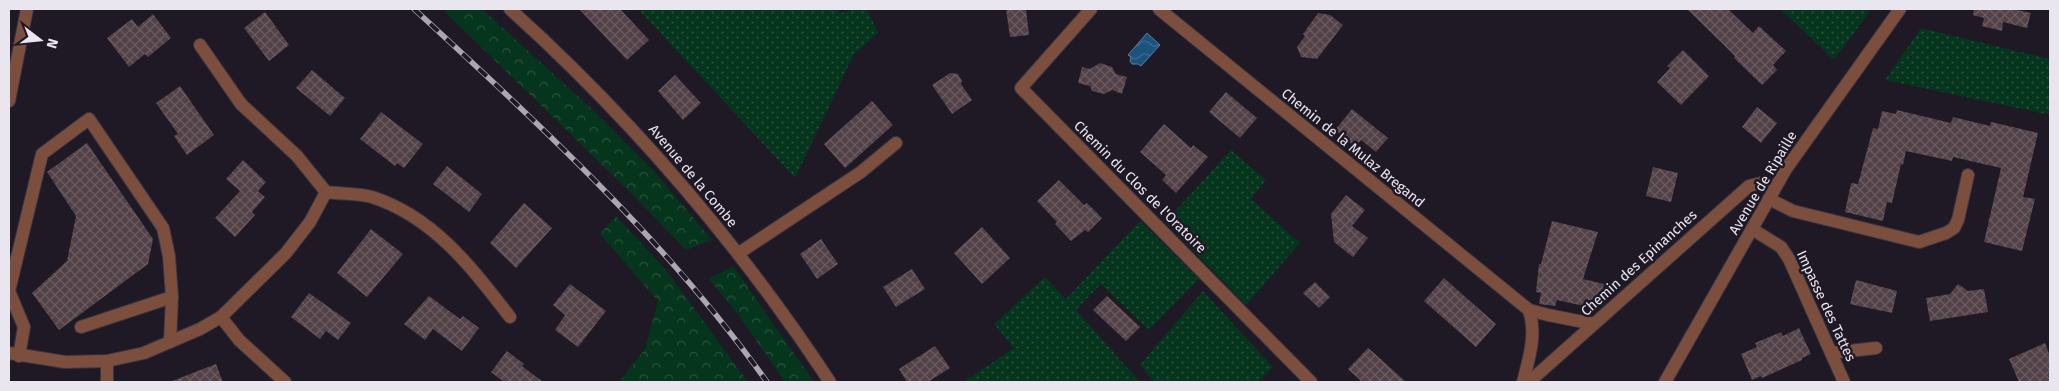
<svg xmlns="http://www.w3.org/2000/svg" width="2059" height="391" font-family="'Fira Sans',sans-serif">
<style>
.green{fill:url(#green-dots)}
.forest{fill:url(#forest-crowns)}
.water{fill:url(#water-waves);stroke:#597f9f}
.building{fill:url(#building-cross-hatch)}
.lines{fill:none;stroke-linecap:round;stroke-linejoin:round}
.minor-casing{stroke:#3b3641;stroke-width:14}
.minor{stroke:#7c4e3e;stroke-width:12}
.rail-casing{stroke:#aba6b0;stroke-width:5.5}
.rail{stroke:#1e1925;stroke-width:4;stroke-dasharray:11;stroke-linecap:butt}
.labels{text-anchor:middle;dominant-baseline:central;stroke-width:5;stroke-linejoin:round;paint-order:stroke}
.street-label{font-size:14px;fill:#eae6ef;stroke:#1e1925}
</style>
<defs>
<pattern id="green-dots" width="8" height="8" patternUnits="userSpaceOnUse" patternTransform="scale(1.25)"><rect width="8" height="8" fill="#05351c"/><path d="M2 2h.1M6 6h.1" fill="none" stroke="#2a523d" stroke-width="1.8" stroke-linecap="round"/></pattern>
<pattern id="forest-crowns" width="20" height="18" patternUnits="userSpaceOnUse" patternTransform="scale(1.25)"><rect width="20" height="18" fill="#05351c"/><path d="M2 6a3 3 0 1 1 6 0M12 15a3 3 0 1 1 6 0" fill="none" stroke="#2a523d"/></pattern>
<pattern id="water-waves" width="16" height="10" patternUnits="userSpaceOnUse" patternTransform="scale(1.25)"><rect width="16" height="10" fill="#1b537d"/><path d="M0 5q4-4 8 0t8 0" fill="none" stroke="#3c6c90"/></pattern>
<pattern id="building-cross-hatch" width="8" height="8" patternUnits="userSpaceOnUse" patternTransform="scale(1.25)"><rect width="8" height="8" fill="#524147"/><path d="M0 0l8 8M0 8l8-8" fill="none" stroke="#6b5c62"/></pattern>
</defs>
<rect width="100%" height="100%" fill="#1e1925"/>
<g class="green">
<polygon points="638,9 838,9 840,13 856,9 867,9 878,33 854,54 795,178"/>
<polygon points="1780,9 1868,9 1870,11 1834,60"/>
<polygon points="1921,28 2050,59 2050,115 1885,80"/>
<polygon points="1231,150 1266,180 1251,199 1300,243 1246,305 1165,222"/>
<polygon points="1140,221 1199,279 1149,330 1101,284 1076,310 1140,382 963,382 1014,348 994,324 1045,277 1066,299"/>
<polygon points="1203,291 1273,367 1258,382 1154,382 1140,365"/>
</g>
<g class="forest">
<polygon points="442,9 482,9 592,109 655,172 712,240 686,250 634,196"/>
<polygon points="616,216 666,270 748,382 619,382 645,349 658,301 600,234"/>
<polygon points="733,266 814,382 785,382 740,317 709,279"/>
</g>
<polygon class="water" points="1147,33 1160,45 1141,66 1138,64 1132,64 1130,61 1131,57 1128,55"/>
<g class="building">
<polygon points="579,9 620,9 649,40 627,60"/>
<polygon points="1006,9 1026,9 1029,35 1010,37"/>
<polygon points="1687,9 1728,9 1753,33 1759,26 1786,51 1773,65 1777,70 1762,85 1734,58 1735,56"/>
<polygon points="1974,9 2013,9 2031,13 2027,28 2003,22 2002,31 1982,26 1984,18 1973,15"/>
<polygon points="265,12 289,45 269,61 244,28"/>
<polygon points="1318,13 1330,15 1343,25 1317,59 1301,57 1297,47 1305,36 1303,34"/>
<polygon points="153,14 171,38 148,57 145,54 129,67 107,38 132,19 138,27"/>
<polygon points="1683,50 1709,76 1681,105 1657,82 1670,68 1667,66"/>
<polygon points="1100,63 1112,67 1116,74 1127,77 1122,94 1112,90 1104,94 1092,91 1090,86 1078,83 1082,67 1090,69"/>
<polygon points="312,70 345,98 330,116 296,88"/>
<polygon points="950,73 958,74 962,81 961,84 972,100 952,114 932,85"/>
<polygon points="675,75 701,103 683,120 658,91"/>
<polygon points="180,86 214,135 187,155 174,136 178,134 156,103"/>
<polygon points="1226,92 1257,118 1240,138 1209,112"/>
<polygon points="872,101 893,125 845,168 824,144"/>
<polygon points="1757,107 1777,123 1761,143 1742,127"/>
<polygon points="1352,109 1388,138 1376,152 1361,140 1355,147 1335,130"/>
<polygon points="1897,110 1951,123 1953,117 1990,126 1991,122 2038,133 2023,197 2035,199 2022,251 1984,242 2001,168 1953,157 1952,161 1906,151 1903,165 1901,164 1892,203 1887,202 1883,221 1845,212 1851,183 1858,184 1873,128 1878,129 1882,111 1896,114"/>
<polygon points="381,112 423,144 404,168 397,163 395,166 360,139"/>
<polygon points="1164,124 1191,148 1193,145 1208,157 1176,193 1162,180 1166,175 1140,152"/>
<polygon points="87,143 153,239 148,264 59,330 32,293 67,261 76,216 47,172"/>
<polygon points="243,160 266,182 258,191 265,197 252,212 255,215 235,237 215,218 240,191 226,179"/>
<polygon points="447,166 482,194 469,212 433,184"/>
<polygon points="1653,167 1678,173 1671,202 1646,196"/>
<polygon points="1059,180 1084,205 1087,203 1102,218 1088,232 1085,230 1071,241 1055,224 1057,222 1037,201"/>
<polygon points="1346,195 1365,210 1352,226 1368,238 1353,257 1334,242 1331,214"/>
<polygon points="524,203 552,228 516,268 490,243"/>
<polygon points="1552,221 1598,232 1583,279 1604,284 1597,309 1557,300 1555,306 1539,304 1541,293 1536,292 1539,264 1541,264"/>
<polygon points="982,227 1010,258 982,284 954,253"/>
<polygon points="371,229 403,254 367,297 337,273"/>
<polygon points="821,239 838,264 817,279 800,254"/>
<polygon points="912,269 925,289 896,307 883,287"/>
<polygon points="1444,278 1496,324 1476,347 1424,301"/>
<polygon points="1856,280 1897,291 1892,313 1850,304"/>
<polygon points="1315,282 1330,297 1319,308 1303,293"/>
<polygon points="570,284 606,311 578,347 555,330 565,315 553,305"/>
<polygon points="1958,284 1968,291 1984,289 1988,312 1930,321 1926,298 1950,294"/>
<polygon points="309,293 351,323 338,340 326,331 320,339 291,317"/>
<polygon points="429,296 460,319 463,316 479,328 462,351 433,329 425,340 404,324"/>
<polygon points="1107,296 1140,327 1126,341 1093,310"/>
<polygon points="1799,328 1811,354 1802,358 1802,360 1762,378 1761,376 1752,380 1741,354 1757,347 1755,343 1781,332 1783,336"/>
<polygon points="2045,343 2050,356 2050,382 2019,382 2009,359"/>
<polygon points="935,346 950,368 928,382 907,382 899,369"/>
<polygon points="1368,348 1374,353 1406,382 1362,382 1348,369"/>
<polygon points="507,351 524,364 522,366 543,382 504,382 491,372"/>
<polygon points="216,364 223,382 172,382 172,381"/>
</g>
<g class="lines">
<defs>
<g id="minor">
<path d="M 510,9 C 633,120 739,244 830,382"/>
<polyline points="1091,9 1021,88 1311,382"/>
<polyline points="1159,9 1529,310 1548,315 1594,324"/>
<path d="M 200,45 L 241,104 L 297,156 L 326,192 C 340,194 358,193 372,197 C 434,217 472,268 510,317"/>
<polyline points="9,101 27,9"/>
<polyline points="1769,199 1793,211 1919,242 1946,233 1954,228 1958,220 1968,175"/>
<polyline points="1752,229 1781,247 1789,259 1844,382"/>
<polyline points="739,253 861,172 896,143"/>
<polyline points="221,317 239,340 285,382"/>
<polyline points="81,327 172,297"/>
<polyline points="9,353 65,362 107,361 144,353 200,329 221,317 286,253 310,222 326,192"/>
<polyline points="1831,353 1876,348"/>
<polyline points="19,356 24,327 9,291 42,154 89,119 163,228 169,256 172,297 170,342"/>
<polyline points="107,382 107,361"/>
<path d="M 1523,382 C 1529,358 1537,335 1529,310"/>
<polyline points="1529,382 1749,186 1761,183 1774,190"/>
<polyline points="1665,382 1786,169 1900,9"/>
</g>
</defs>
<use href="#minor" class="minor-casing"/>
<use href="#minor" class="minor"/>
<defs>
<path id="rail" d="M 414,9 C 540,125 667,241 767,382"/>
</defs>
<use href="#rail" class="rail-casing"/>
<use href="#rail" class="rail"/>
</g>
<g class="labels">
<g class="street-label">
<text transform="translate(1353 148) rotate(39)">Chemin de la Mulaz Bregand</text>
<text transform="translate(693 176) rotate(50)">Avenue de la Combe</text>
<text transform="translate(1763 183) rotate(-59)">Avenue de Ripaille</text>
<text transform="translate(1140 187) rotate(45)">Chemin du Clos de l'Oratoire</text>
<text transform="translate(1639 263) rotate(-42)">Chemin des Epinanches</text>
<text transform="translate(1826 306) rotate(65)">Impasse des Tattes</text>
</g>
</g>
<rect width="2059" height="391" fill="none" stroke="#eae6ef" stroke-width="20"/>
<g transform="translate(40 40) rotate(106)" stroke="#1e1925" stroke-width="4" paint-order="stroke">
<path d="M0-4L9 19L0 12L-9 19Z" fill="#eae6ef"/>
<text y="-8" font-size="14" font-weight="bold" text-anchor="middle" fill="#eae6ef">N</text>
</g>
</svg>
